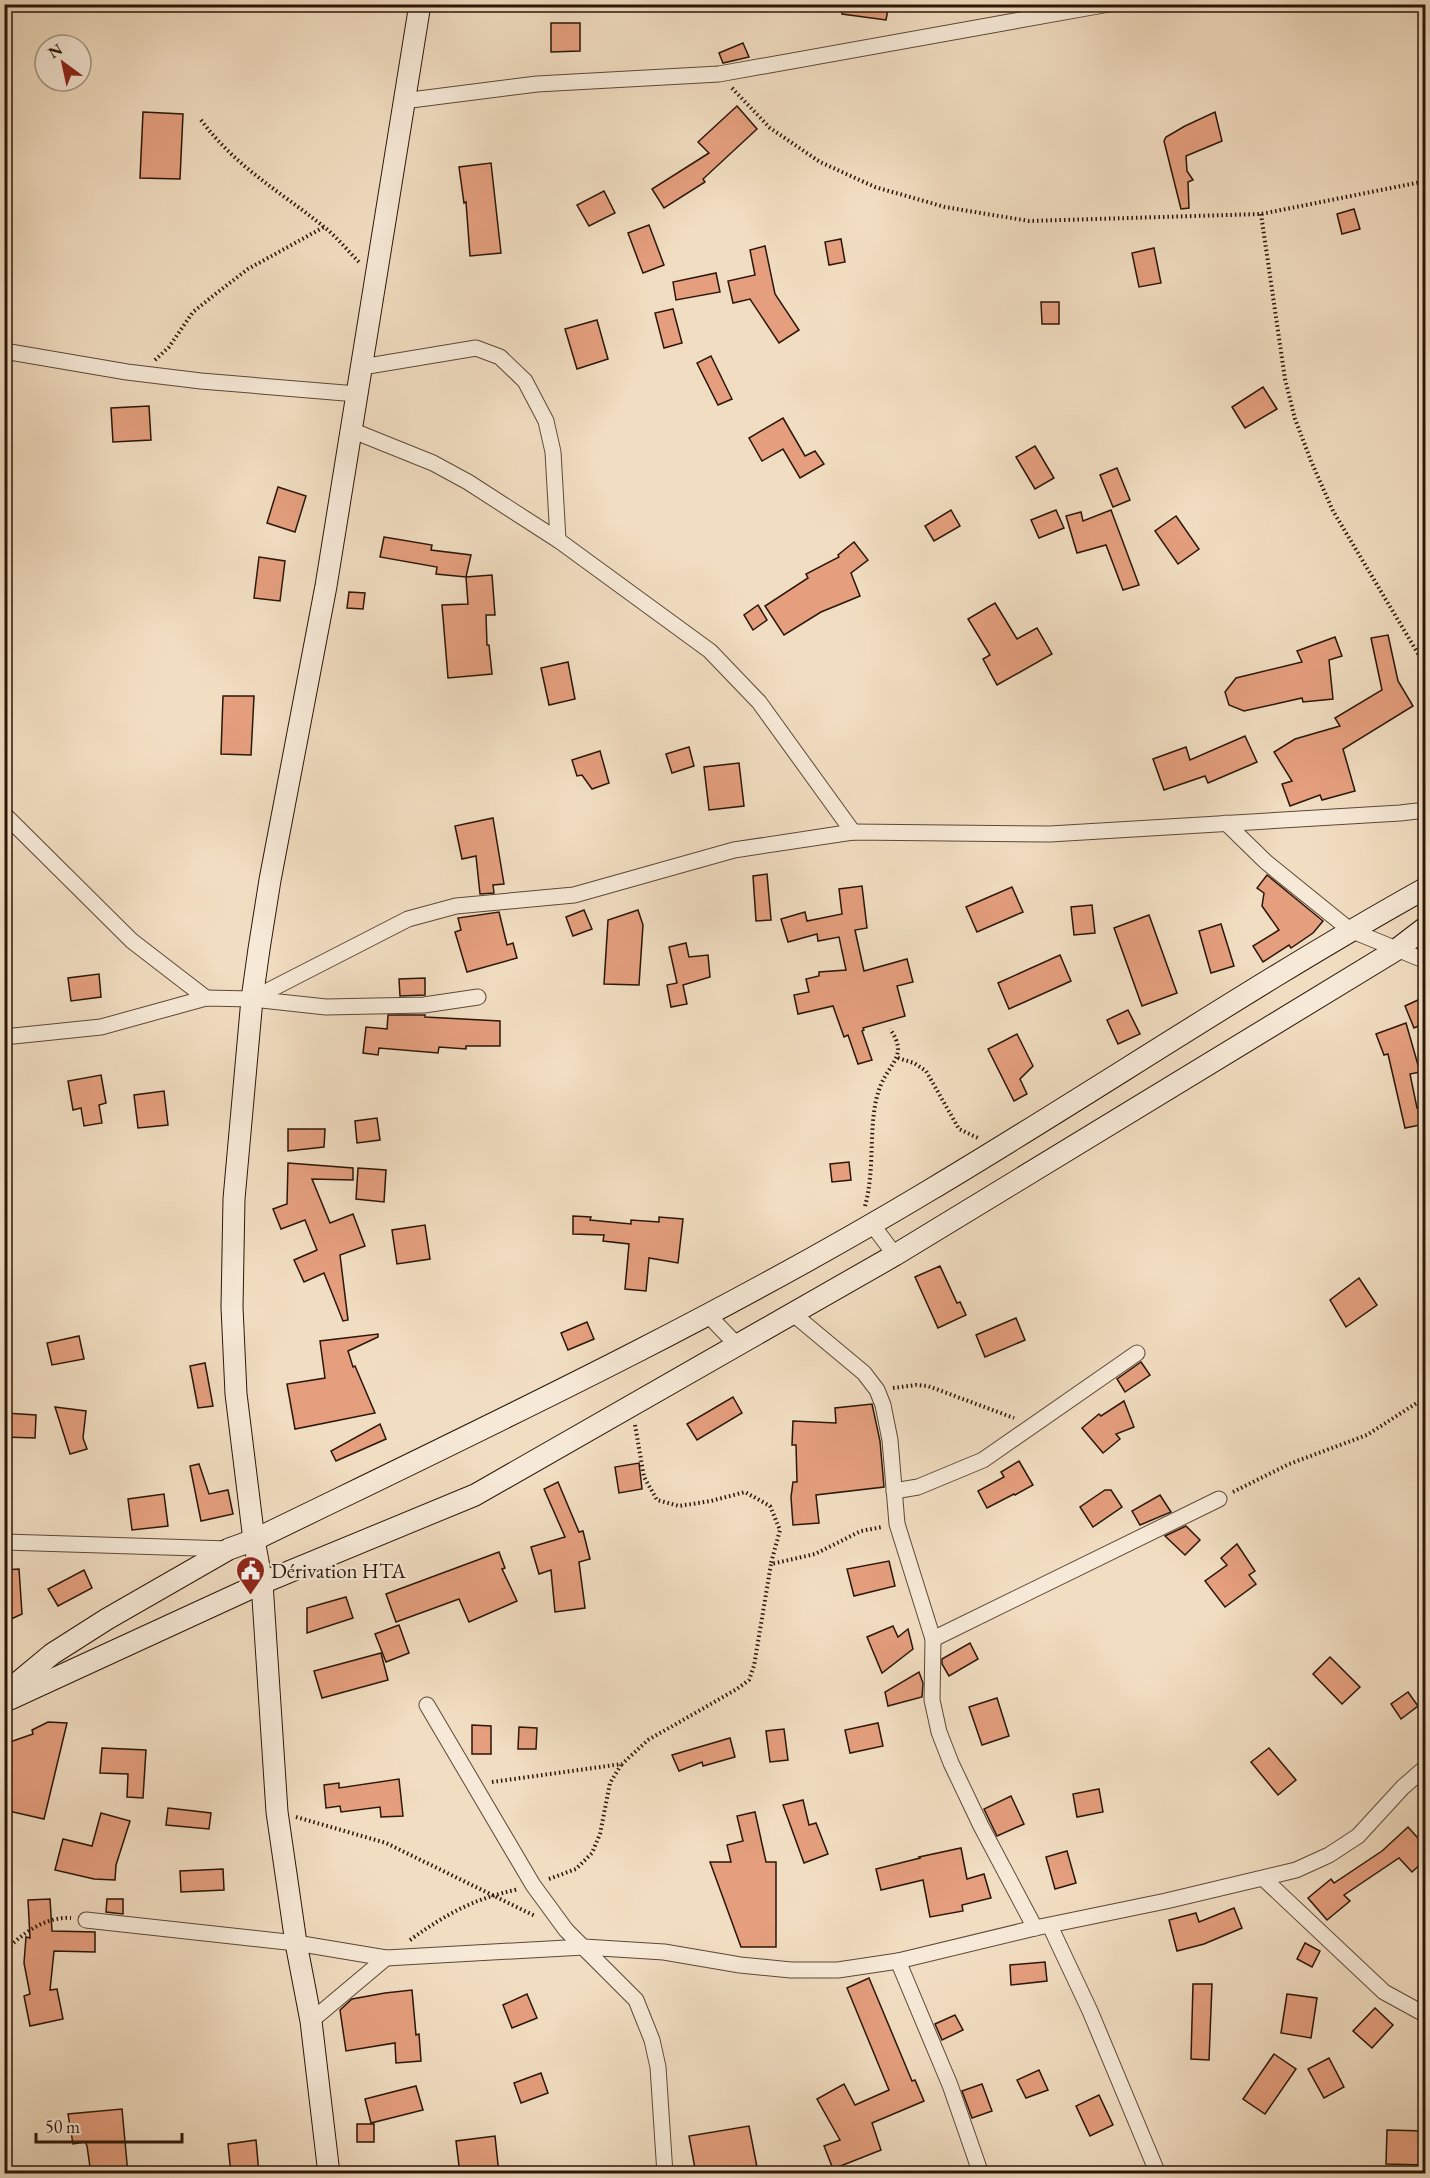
<svg xmlns="http://www.w3.org/2000/svg" width="1430" height="2178" font-family="'EB Garamond',serif">
<style>
.building{fill:#e59f7e;stroke:#2b1609;stroke-width:1.5}
.lines{fill:none;stroke-linecap:round;stroke-linejoin:round}
.street-casing{stroke:#5c4837;stroke-width:17}
.secondary-casing{stroke:#2b1609;stroke-width:23}
.path{stroke:#2b1609;stroke-width:4;stroke-dasharray:1.5 3;stroke-linecap:butt}
.street{stroke:#f6e9d7;stroke-width:15}
.secondary{stroke:#f6e9d7;stroke-width:21}
.labels{text-anchor:middle;dominant-baseline:central;stroke-width:4.5;stroke-linejoin:round;paint-order:stroke}
.poi-label{font-size:21px;fill:#2b1609;stroke:#f6e9d7;text-anchor:start}
</style>
<rect width="100%" height="100%" fill="#f1ddc1"/>
<filter id="stains"><feTurbulence type="fractalNoise" baseFrequency=".00333" numOctaves="4"/><feColorMatrix values="0 0 0 0 .2 0 0 0 0 .09 0 0 0 0 .02 0 0 0 .5 -.17"/></filter>
<radialGradient id="worn" r=".72"><stop offset=".6" stop-color="#630" stop-opacity="0"/><stop offset="1" stop-color="#630" stop-opacity=".3"/></radialGradient>
<g class="building">
<polygon points="843,4 889,4 886,20 842,14"/>
<polygon points="551,23 580,23 580,51 551,52"/>
<polygon points="743,43 749,57 723,63 719,53"/>
<polygon points="737,106 757,129 703,179 705,182 664,208 652,189 709,153 698,142"/>
<polygon points="143,112 183,114 180,179 140,178"/>
<polygon points="1215,112 1222,141 1186,156 1187,171 1193,180 1188,182 1189,208 1181,209 1164,141 1166,137 1185,126"/>
<polygon points="491,163 501,253 470,256 466,202 464,203 459,167"/>
<polygon points="604,191 615,213 589,226 577,205"/>
<polygon points="1354,209 1360,229 1342,234 1337,214"/>
<polygon points="649,225 664,265 643,273 628,233"/>
<polygon points="841,239 845,262 829,265 825,242"/>
<polygon points="765,246 775,294 799,330 779,343 750,299 733,303 728,281 755,275 750,250"/>
<polygon points="1154,248 1161,283 1139,287 1132,253"/>
<polygon points="716,273 720,292 676,300 673,282"/>
<polygon points="1041,302 1059,302 1059,324 1042,324"/>
<polygon points="673,309 682,343 664,348 655,313"/>
<polygon points="597,320 608,359 577,369 565,329"/>
<polygon points="711,356 732,399 718,405 697,363"/>
<polygon points="1263,387 1277,409 1245,428 1232,407"/>
<polygon points="149,406 151,440 113,442 111,408"/>
<polygon points="783,418 805,456 815,451 824,464 800,478 783,449 762,461 749,438"/>
<polygon points="1035,446 1054,478 1035,489 1016,457"/>
<polygon points="1117,468 1130,500 1113,507 1100,475"/>
<polygon points="278,487 306,496 295,532 267,523"/>
<polygon points="951,510 960,526 934,541 925,526"/>
<polygon points="1056,510 1064,528 1039,538 1031,520"/>
<polygon points="1111,510 1139,585 1123,590 1106,545 1077,553 1066,516 1081,512 1083,521"/>
<polygon points="1176,516 1199,549 1178,564 1155,531"/>
<polygon points="384,537 432,545 431,550 471,555 466,577 436,574 437,567 380,557"/>
<polygon points="854,542 868,560 851,573 860,596 821,612 784,635 765,606 808,578 806,574 839,557 838,555"/>
<polygon points="259,557 285,561 280,601 254,598"/>
<polygon points="492,575 495,615 486,615 487,645 489,645 492,674 448,678 442,605 468,604 466,577"/>
<polygon points="349,592 365,593 363,609 347,608"/>
<polygon points="995,603 1017,639 1037,628 1052,654 997,685 983,659 990,655 968,619"/>
<polygon points="758,605 767,620 753,630 744,615"/>
<polygon points="1388,635 1398,681 1413,706 1343,749 1355,791 1322,800 1320,795 1290,806 1282,784 1292,781 1274,752 1295,739 1340,726 1335,718 1382,690 1371,638"/>
<polygon points="1335,637 1342,656 1329,660 1333,699 1303,702 1302,698 1244,711 1229,705 1225,692 1236,678 1302,662 1297,651"/>
<polygon points="568,662 575,699 549,705 541,668"/>
<polygon points="223,696 254,696 251,755 221,754"/>
<polygon points="1245,736 1257,762 1208,783 1205,776 1164,790 1153,759 1186,747 1190,760"/>
<polygon points="689,747 694,766 672,773 666,754"/>
<polygon points="600,751 609,783 592,789 582,775 577,776 572,760"/>
<polygon points="739,763 744,806 709,810 704,767"/>
<polygon points="493,818 504,884 493,885 494,893 480,894 476,856 462,859 455,826"/>
<polygon points="767,874 771,920 756,921 753,876"/>
<polygon points="1267,875 1323,921 1313,933 1291,948 1289,945 1263,962 1253,946 1279,930 1262,906 1264,893 1257,888"/>
<polygon points="862,886 867,928 855,930 864,971 907,959 913,982 897,986 905,1016 863,1028 864,1030 862,1031 872,1060 858,1064 848,1035 844,1037 833,1006 798,1014 794,995 809,992 806,979 819,976 819,972 846,970 839,937 818,941 817,934 788,942 781,919 805,912 807,921 842,914 839,889"/>
<polygon points="1012,887 1023,912 977,932 966,907"/>
<polygon points="1092,905 1095,933 1074,935 1071,907"/>
<polygon points="584,910 592,929 573,936 566,917"/>
<polygon points="638,910 643,925 639,985 604,984 608,920"/>
<polygon points="499,912 507,945 513,943 517,958 467,972 455,932 461,930 458,918"/>
<polygon points="1149,915 1177,993 1142,1006 1114,928"/>
<polygon points="1221,924 1234,966 1211,973 1199,931"/>
<polygon points="686,943 689,957 708,955 710,977 683,985 687,1004 671,1007 667,985 677,983 669,947"/>
<polygon points="1060,955 1071,981 1009,1009 998,983"/>
<polygon points="99,974 101,997 71,1001 68,978"/>
<polygon points="425,978 425,995 400,996 399,979"/>
<polygon points="1420,999 1425,1013 1425,1023 1414,1028 1405,1006"/>
<polygon points="1128,1010 1140,1034 1118,1044 1107,1020"/>
<polygon points="388,1015 425,1015 425,1017 500,1021 500,1046 466,1046 466,1049 439,1047 438,1053 379,1048 378,1055 363,1053 366,1027 387,1029"/>
<polygon points="1406,1023 1420,1072 1410,1074 1417,1108 1425,1105 1425,1124 1405,1128 1388,1054 1384,1055 1376,1034"/>
<polygon points="1017,1034 1033,1066 1020,1079 1027,1094 1014,1101 988,1049"/>
<polygon points="101,1075 106,1103 99,1105 102,1123 84,1126 81,1108 73,1110 68,1081"/>
<polygon points="164,1091 168,1125 138,1128 134,1095"/>
<polygon points="377,1118 380,1140 357,1143 355,1121"/>
<polygon points="288,1129 325,1129 324,1147 288,1151"/>
<polygon points="849,1162 851,1180 832,1182 830,1164"/>
<polygon points="288,1163 353,1168 353,1180 312,1179 330,1223 353,1214 365,1246 340,1255 348,1320 343,1321 324,1273 304,1282 294,1260 317,1250 305,1220 281,1229 273,1209 287,1204"/>
<polygon points="358,1168 386,1170 384,1202 356,1199"/>
<polygon points="573,1216 591,1217 590,1220 631,1224 631,1220 659,1222 659,1217 683,1219 678,1263 649,1258 646,1291 625,1289 629,1244 603,1241 604,1235 573,1234"/>
<polygon points="425,1225 430,1259 397,1264 392,1230"/>
<polygon points="940,1266 957,1303 960,1302 966,1315 938,1328 915,1277"/>
<polygon points="1359,1278 1377,1305 1346,1327 1330,1300"/>
<polygon points="1016,1318 1025,1340 985,1357 976,1335"/>
<polygon points="587,1322 594,1339 568,1350 561,1333"/>
<polygon points="378,1334 378,1337 348,1351 353,1367 355,1366 375,1413 295,1429 287,1384 325,1378 320,1341"/>
<polygon points="79,1336 84,1359 52,1365 47,1343"/>
<polygon points="1141,1362 1150,1375 1125,1392 1117,1379"/>
<polygon points="205,1363 213,1406 198,1408 190,1366"/>
<polygon points="733,1397 742,1413 697,1440 687,1424"/>
<polygon points="1124,1401 1134,1427 1116,1434 1120,1439 1103,1453 1082,1428 1099,1414 1101,1416"/>
<polygon points="872,1404 880,1441 884,1487 816,1495 819,1523 793,1525 791,1497 793,1482 797,1482 796,1445 792,1445 793,1421 836,1423 835,1408"/>
<polygon points="55,1407 86,1411 83,1438 87,1449 70,1454"/>
<polygon points="5,1413 36,1415 35,1438 4,1437"/>
<polygon points="380,1424 386,1439 336,1461 331,1451"/>
<polygon points="1019,1461 1033,1485 1015,1495 1014,1494 987,1508 978,1491 1004,1477 1001,1472"/>
<polygon points="639,1463 642,1489 619,1493 615,1467"/>
<polygon points="199,1464 209,1494 228,1490 233,1514 201,1521 190,1466"/>
<polygon points="558,1482 579,1532 583,1531 590,1559 579,1562 585,1608 555,1612 551,1570 539,1574 531,1547 565,1537 544,1489"/>
<polygon points="1105,1490 1111,1490 1122,1507 1093,1527 1080,1507"/>
<polygon points="164,1494 168,1526 132,1530 128,1499"/>
<polygon points="1160,1495 1171,1512 1140,1525 1132,1511"/>
<polygon points="1186,1526 1200,1540 1185,1555 1165,1536"/>
<polygon points="1237,1544 1255,1571 1249,1575 1256,1584 1225,1607 1205,1581 1227,1565 1221,1558"/>
<polygon points="499,1552 505,1568 502,1569 517,1601 469,1622 459,1599 396,1622 386,1594"/>
<polygon points="889,1561 895,1586 854,1596 847,1569"/>
<polygon points="19,1569 22,1614 9,1620 4,1611 4,1570"/>
<polygon points="84,1570 92,1588 58,1606 48,1589"/>
<polygon points="346,1597 353,1618 307,1633 307,1608"/>
<polygon points="399,1625 409,1653 386,1662 375,1634"/>
<polygon points="893,1626 898,1637 908,1629 913,1649 882,1673 867,1637"/>
<polygon points="970,1643 978,1659 949,1676 942,1664 942,1659"/>
<polygon points="381,1653 388,1680 322,1698 314,1671"/>
<polygon points="1330,1657 1360,1687 1342,1704 1313,1674"/>
<polygon points="919,1672 923,1683 922,1697 888,1706 885,1692"/>
<polygon points="1408,1692 1418,1706 1401,1719 1391,1704"/>
<polygon points="997,1698 1009,1736 982,1745 969,1707"/>
<polygon points="48,1722 67,1723 44,1819 4,1810 4,1744 33,1734 32,1730"/>
<polygon points="878,1723 883,1746 850,1753 845,1730"/>
<polygon points="472,1725 491,1726 491,1754 472,1754"/>
<polygon points="519,1727 537,1728 536,1749 518,1749"/>
<polygon points="784,1729 788,1760 770,1762 766,1731"/>
<polygon points="730,1738 735,1757 703,1766 702,1762 679,1771 672,1755"/>
<polygon points="102,1748 146,1750 143,1798 127,1797 128,1774 100,1773"/>
<polygon points="1269,1748 1296,1780 1278,1795 1251,1762"/>
<polygon points="399,1779 403,1816 381,1817 380,1807 341,1812 340,1806 326,1808 324,1785 339,1783 339,1788"/>
<polygon points="1099,1789 1103,1812 1077,1817 1073,1794"/>
<polygon points="1011,1796 1024,1824 997,1836 984,1809"/>
<polygon points="803,1800 809,1825 816,1823 828,1854 804,1863 783,1805"/>
<polygon points="168,1808 211,1813 209,1829 166,1825"/>
<polygon points="755,1812 766,1862 776,1862 776,1947 741,1947 710,1862 731,1862 727,1845 743,1841 737,1816"/>
<polygon points="101,1813 130,1821 116,1865 115,1880 94,1879 55,1870 63,1839 92,1846"/>
<polygon points="1408,1827 1425,1846 1425,1860 1412,1872 1399,1858 1344,1895 1350,1901 1327,1920 1308,1898 1331,1879 1334,1883 1382,1851"/>
<polygon points="961,1848 967,1879 984,1874 991,1898 962,1905 963,1911 930,1917 923,1880 881,1890 876,1869 920,1858 919,1857"/>
<polygon points="1067,1851 1076,1883 1055,1889 1046,1857"/>
<polygon points="223,1869 224,1890 181,1892 180,1871"/>
<polygon points="50,1899 52,1931 95,1932 95,1952 54,1951 50,1990 57,1989 63,2019 30,2026 24,1996 30,1994 24,1963 26,1937 30,1938 28,1900"/>
<polygon points="107,1899 123,1899 123,1914 106,1912"/>
<polygon points="1234,1908 1242,1928 1204,1944 1177,1951 1169,1920 1196,1913 1199,1922"/>
<polygon points="1305,1943 1320,1951 1312,1967 1297,1959"/>
<polygon points="1045,1962 1047,1981 1011,1985 1010,1965"/>
<polygon points="869,1978 912,2081 915,2080 924,2101 872,2123 881,2150 833,2169 824,2146 840,2140 817,2099 844,2084 855,2105 889,2090 847,1988"/>
<polygon points="1193,1984 1212,1984 1209,2060 1191,2059"/>
<polygon points="412,1990 416,2035 419,2034 421,2061 396,2063 395,2043 346,2051 340,2010 352,1999 385,1993"/>
<polygon points="527,1994 537,2018 512,2028 503,2005"/>
<polygon points="1287,1994 1317,1998 1311,2038 1281,2033"/>
<polygon points="1375,2008 1393,2025 1372,2048 1353,2031"/>
<polygon points="955,2015 963,2030 942,2040 935,2024"/>
<polygon points="1274,2054 1296,2069 1265,2114 1243,2099"/>
<polygon points="1329,2058 1344,2087 1324,2098 1308,2069"/>
<polygon points="1039,2070 1048,2090 1026,2098 1017,2080"/>
<polygon points="541,2073 548,2093 521,2103 514,2083"/>
<polygon points="982,2084 992,2111 972,2118 962,2091"/>
<polygon points="416,2086 423,2110 371,2123 365,2099"/>
<polygon points="1099,2095 1113,2125 1090,2136 1076,2106"/>
<polygon points="122,2109 128,2174 91,2174 87,2146 85,2142 73,2144 68,2114"/>
<rect x="357" y="2124" width="17" height="18"/>
<polygon points="749,2126 757,2167 721,2174 696,2174 689,2136"/>
<polygon points="1387,2130 1425,2131 1425,2165 1386,2164"/>
<polygon points="495,2136 499,2174 460,2174 456,2141"/>
<polygon points="256,2140 259,2174 231,2174 228,2144"/>
</g>
<g class="lines">
<defs>
<g id="street">
<polyline points="403,101 537,84 719,74 1109,4"/>
<polyline points="4,351 127,372 201,381 357,394"/>
<polyline points="351,430 433,463 468,482 558,540 553,452 546,421 525,381 500,357 476,348 362,367"/>
<polyline points="558,540 710,651 759,702 853,832"/>
<polyline points="4,814 132,941 206,998"/>
<polyline points="1226,823 1266,862 1350,930 1426,961"/>
<polyline points="252,999 408,919 456,906 574,895 734,850 853,832 1050,834 1400,813 1426,810"/>
<polyline points="4,1037 101,1027 206,998 252,999 326,1007 424,1005 478,997"/>
<polyline points="871,1223 895,1255"/>
<polyline points="792,1313 864,1373 877,1390 883,1405 890,1440 897,1524 933,1639 932,1700 939,1732 951,1763 981,1826 1035,1928"/>
<polyline points="708,1315 737,1345"/>
<polyline points="894,1491 918,1487 983,1460 1137,1353"/>
<polyline points="4,1542 229,1549"/>
<polyline points="933,1639 1219,1499"/>
<polyline points="427,1705 533,1885 566,1930 636,2000 652,2040 658,2067 665,2174"/>
<polyline points="1264,1879 1384,1992 1426,2015"/>
<polyline points="86,1920 296,1943 386,1958 584,1947 664,1952 740,1965 791,1970 838,1970 898,1961 1035,1928 1166,1901 1296,1870 1329,1855 1358,1836 1403,1787 1426,1767"/>
<polyline points="1050,1926 1090,2011 1158,2174"/>
<polyline points="898,1961 950,2085 981,2174"/>
<polyline points="311,2021 386,1958"/>
</g>
<g id="secondary">
<path d="M 4,1694 L 52,1654 L 107,1619 L 229,1549 L 254,1540 C 482,1429 712,1321 930,1190 C 1096,1091 1257,982 1426,888"/>
<polyline points="10,1699 262,1583 475,1495 895,1255 1396,950 1426,927"/>
<polyline points="329,2174 311,2021 296,1943 277,1812 262,1583 254,1540 236,1394 232,1307 234,1199 252,999 259,949 270,880 326,586 420,4"/>
</g>
</defs>
<use href="#street" class="street-casing"/>
<use href="#secondary" class="secondary-casing"/>
<g class="path">
<polyline points="732,88 770,128 820,162 875,187 945,207 1029,221 1261,214 1426,181"/>
<path d="M 201,120 C 237,168 278,190 323,226 C 336,236 347,250 359,262"/>
<polyline points="1261,214 1285,379 1295,419 1311,461 1333,511 1426,667"/>
<polyline points="155,360 169,347 193,312 218,292 248,269 324,227"/>
<polyline points="898,1058 914,1063 926,1071 959,1129 978,1138"/>
<path d="M 865,1206 C 876,1168 867,1121 880,1087 C 889,1063 909,1056 890,1029"/>
<polyline points="893,1388 916,1385 928,1386 1014,1418"/>
<polyline points="635,1425 644,1477 657,1500 679,1506 711,1501 745,1492 770,1506 780,1530 771,1563"/>
<polyline points="1233,1492 1289,1464 1367,1435 1426,1397"/>
<polyline points="492,1782 622,1764 648,1740 737,1689 749,1680 754,1666 771,1564 815,1554 861,1531 882,1527"/>
<polyline points="296,1817 386,1843 535,1916"/>
<polyline points="549,1879 576,1869 592,1853 600,1834 610,1783 621,1765"/>
<path d="M 410,1940 C 448,1913 473,1899 519,1889"/>
<path d="M 4,1952 C 21,1934 46,1916 71,1918"/>
</g>
<use href="#street" class="street"/>
<use href="#secondary" class="secondary"/>
</g>
<defs>
<symbol id="civic-pin" viewBox="-11 -11 22 30"><path d="M0 17L-7.5 6A9.5 9.5 0 1 1 7.5 6Z" fill="#8f2418" stroke="#f6e9d7"/><path d="M-.6-6.5H3V-4.5H.6V-3L4-1V1h2V6H-6V1h2V-1L-.6-3ZM-1.2 2.5V6h2.4V2.5Z" fill="#fff"/></symbol>
</defs>
<g fill-rule="evenodd">
<use href="#civic-pin" x="234" y="1554" width="33" height="45"/>
</g>
<g class="labels">
<g class="poi-label">
<text x="271" y="1570">Dérivation HTA</text>
</g>
</g>
<rect width="1430" height="2178" fill="none" stroke="#f1ddc1" stroke-width="24"/>
<rect x="6" y="6" width="1418" height="2166" fill="none" stroke="#2b1609" stroke-width="3"/>
<rect x="12" y="12" width="1406" height="2154" fill="none" stroke="#2b1609" stroke-width="1.5"/>
<g transform="translate(63 63) rotate(327)"><circle r="28" fill="#f6e9d7" stroke="#a59585" stroke-width="1.5"/>
<path d="M0-4.5L10 22L0 15L-10 22Z" fill="#8f2418"/>
<text y="-9" font-size="16" font-weight="bold" text-anchor="middle" fill="#2b1609">N</text>
</g>
<path d="M36 2133v9h146v-9" fill="none" stroke="#2b1609" stroke-width="3"/>
<text x="45" y="2133" font-size="18" fill="#2b1609" stroke="#f6e9d7" stroke-width="4.5" paint-order="stroke">50 m</text>
<rect width="100%" height="100%" filter="url(#stains)"/>
<rect width="100%" height="100%" fill="url(#worn)"/>
</svg>
